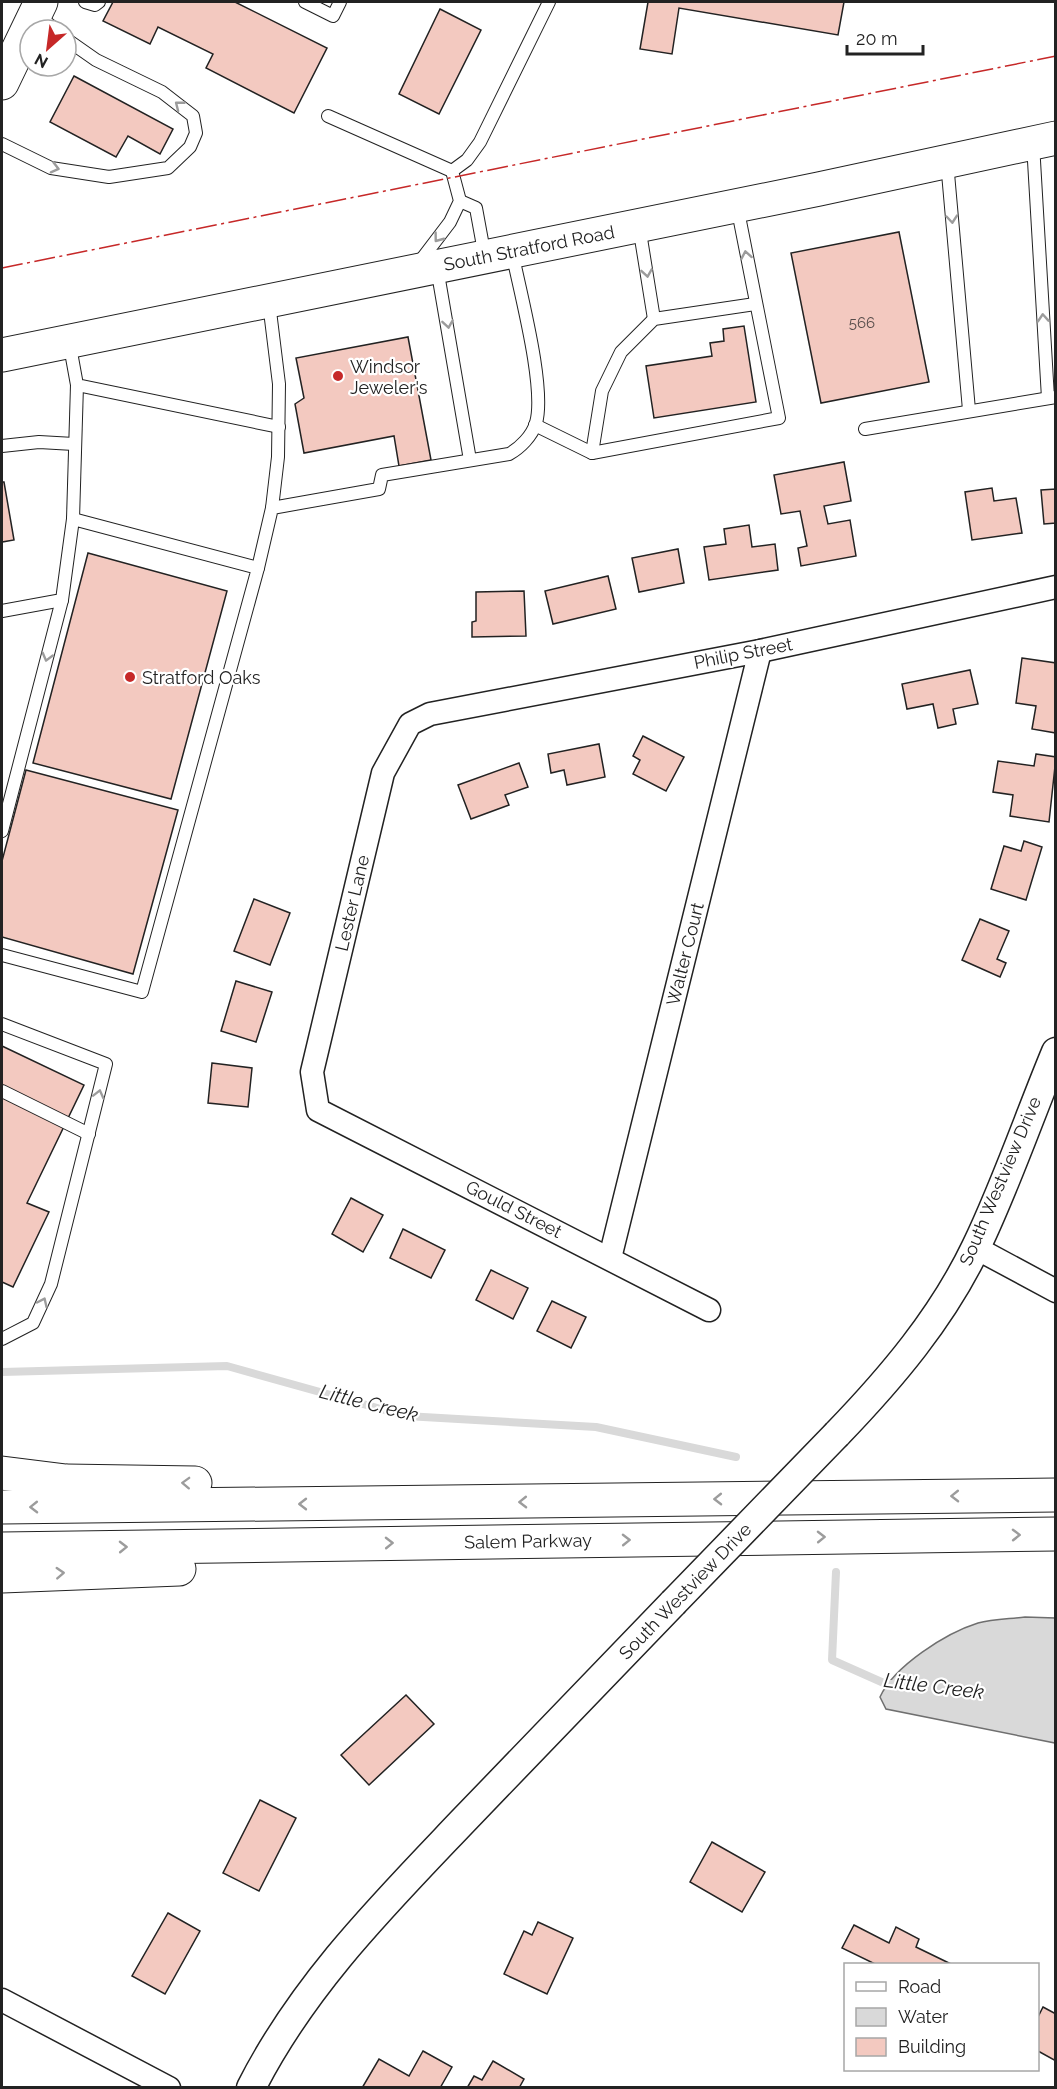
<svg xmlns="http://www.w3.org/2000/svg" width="1057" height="2089" font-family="Raleway,sans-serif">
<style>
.water{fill:#d9d9d9;stroke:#6f6f6f;stroke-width:1.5}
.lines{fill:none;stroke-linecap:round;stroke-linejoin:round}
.stream{stroke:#d9d9d9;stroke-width:8}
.building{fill:#f3c9c0;stroke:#222;stroke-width:1.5}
.service-casing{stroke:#222;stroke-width:14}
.minor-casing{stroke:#222;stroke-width:25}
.tertiary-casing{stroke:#222;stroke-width:31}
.secondary-casing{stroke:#222;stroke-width:35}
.primary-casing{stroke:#222;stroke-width:35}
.motorway-casing{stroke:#222;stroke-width:35}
.service{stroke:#fff;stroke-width:12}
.minor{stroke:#fff;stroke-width:22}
.tertiary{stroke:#fff;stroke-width:28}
.secondary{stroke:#fff;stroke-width:33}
.primary{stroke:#fff;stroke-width:33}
.motorway{stroke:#fff;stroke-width:33}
.tertiary-bridge-casing{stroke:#222;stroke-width:31;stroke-linecap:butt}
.tertiary-bridge{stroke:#fff;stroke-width:28}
.power{stroke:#c62828;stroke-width:1.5;stroke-dasharray:21 4.5 3 4.5;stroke-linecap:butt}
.oneway{stroke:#9c9c9c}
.poi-dot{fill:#c62828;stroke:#fff;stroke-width:2}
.labels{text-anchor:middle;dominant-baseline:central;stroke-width:4.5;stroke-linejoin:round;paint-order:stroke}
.number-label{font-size:15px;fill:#564c4a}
.street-label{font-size:18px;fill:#222;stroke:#fff}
.poi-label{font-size:18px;fill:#222;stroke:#fff;text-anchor:start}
.water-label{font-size:20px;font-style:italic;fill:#222;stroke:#fff}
</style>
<rect width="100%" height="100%" fill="#fff"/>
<path class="water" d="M 1025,1617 L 1055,1618 L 1055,1743 L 886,1709 L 880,1697 C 894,1666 946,1633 978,1623 C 993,1619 1010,1619 1025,1617 Z"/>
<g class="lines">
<g class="stream">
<polyline points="2,1372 227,1366 406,1416 596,1427 736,1457"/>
<polyline points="836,1572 832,1660 886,1684 893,1684"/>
</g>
</g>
<g class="building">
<polygon points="113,2 235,2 327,48 294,113 206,68 213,54 158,27 150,44 103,21"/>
<polygon points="648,2 844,2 838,35 679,8 672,54 640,49"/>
<polygon points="440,9 481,30 439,114 399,94"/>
<polygon points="74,76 173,129 160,154 128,136 116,157 50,122"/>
<polygon points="899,232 929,382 821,403 791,253"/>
<polygon points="744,326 756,402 654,418 646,366 712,356 710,343 724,341 723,329"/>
<polygon points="408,337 431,460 399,466 394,436 304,453 295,404 304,398 296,358"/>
<polygon points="844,462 851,501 824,506 828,524 850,520 856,556 801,566 798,548 807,546 800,511 781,514 774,475"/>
<polygon points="2,482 4,482 14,540 2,542"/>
<polygon points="992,488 994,501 1016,498 1022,533 972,540 965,492"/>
<polygon points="1056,489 1056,523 1044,524 1041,490"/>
<polygon points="749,525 752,547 775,544 778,570 709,580 704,547 726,544 724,529"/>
<polygon points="678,549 684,583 639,592 632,558"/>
<polygon points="88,553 227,591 171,799 33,763"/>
<polygon points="608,576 616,609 553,624 545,591"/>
<polygon points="524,591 526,636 472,637 472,622 476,621 476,592"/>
<polygon points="1022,658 1056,663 1056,733 1032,729 1036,706 1016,703"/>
<polygon points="970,670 978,704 953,709 956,724 938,728 933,704 907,709 902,684"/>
<polygon points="643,736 684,757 666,791 633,774 640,760 633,756"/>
<polygon points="599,744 605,777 567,785 564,770 551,773 548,754"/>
<polygon points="1036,754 1056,757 1049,822 1010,816 1013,795 993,792 998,761 1034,766"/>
<polygon points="519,763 528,787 505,795 509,805 471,819 458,785"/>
<polygon points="26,770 178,810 133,974 2,937 2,861"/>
<polygon points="1024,841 1042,847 1026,900 991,889 1004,846 1021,851"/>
<polygon points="254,899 290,913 270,965 234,951"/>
<polygon points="980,919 1009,931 997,959 1006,963 1000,977 962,960"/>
<polygon points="236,981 272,992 256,1042 221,1031"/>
<polygon points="2,1046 84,1085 27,1203 49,1212 13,1287 2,1282"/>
<polygon points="212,1063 252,1068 248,1107 208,1103"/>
<polygon points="351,1198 383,1215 363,1252 332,1234"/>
<polygon points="403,1229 445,1250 431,1278 390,1258"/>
<polygon points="491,1270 528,1288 513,1319 476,1300"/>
<polygon points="552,1301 586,1317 571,1348 537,1331"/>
<polygon points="406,1695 434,1724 369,1785 341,1755"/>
<polygon points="260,1800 296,1818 259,1891 223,1873"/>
<polygon points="712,1842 765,1872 742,1912 690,1882"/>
<polygon points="168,1913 200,1931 165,1994 132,1976"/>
<polygon points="538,1922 573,1938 547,1994 504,1974 524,1931 532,1935"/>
<polygon points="854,1925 889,1943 896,1927 919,1939 916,1947 951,1964 875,1964 842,1948"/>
<polygon points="1043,2007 1056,2014 1056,2061 1038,2051 1038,2017"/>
<polygon points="423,2051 452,2067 440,2088 362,2088 379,2059 409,2076"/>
<polygon points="493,2061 524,2079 519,2088 467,2088 474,2076 482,2080"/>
</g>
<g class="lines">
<defs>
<g id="service">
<polyline points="85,2 95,5 99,2"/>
<polyline points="305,2 333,16 340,2"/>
<polyline points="36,14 56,30"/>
<polyline points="328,116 452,171"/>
<polyline points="2,144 51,168 109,177 168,168 190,147 196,133 193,116 162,92 96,60 66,39"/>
<polyline points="1033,144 1048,398"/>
<polyline points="947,162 969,410"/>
<polyline points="460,201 476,208 485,257"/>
<polyline points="639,226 654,319"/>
<polyline points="418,264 450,222 460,201 452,171 467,160 480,142 549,2"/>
<polyline points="437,268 470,460"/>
<polyline points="269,303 279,384 278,457 272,508"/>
<polyline points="69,341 77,385 279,427"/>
<polyline points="535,425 592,453 779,418 737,206"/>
<polyline points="865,429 1056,397"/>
<polyline points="2,446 39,442 74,444"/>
<polyline points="592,453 602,391 621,352 654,319 755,304"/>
<polyline points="73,519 77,385"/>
<path d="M 258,568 L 272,508 L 379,489 L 382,475 L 509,454 C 520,448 532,436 536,423 C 546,388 520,292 512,252"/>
<polyline points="2,611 62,600 73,519 258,568 142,992 2,955"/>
<polyline points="2,831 62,600"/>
<polyline points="2,1024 106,1064 51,1284 33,1323 2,1339"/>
<polyline points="2,1091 89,1134"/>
</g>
<g id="minor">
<polyline points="976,1248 1056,1291"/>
<polyline points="610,1258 760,651"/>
<polyline points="709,1310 318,1110 312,1072 383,773 410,724 430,714 760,651 1056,587"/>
<polyline points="2,2000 169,2088"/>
</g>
<g id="tertiary">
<path d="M 837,1434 C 891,1378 942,1318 976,1247 C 1006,1185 1029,1117 1056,1052"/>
<path d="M 251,2088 C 303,1985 383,1905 462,1822 C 533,1749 603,1676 673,1603"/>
</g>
<polyline id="secondary" points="2,83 41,2"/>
<polyline id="primary" points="2,355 819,189 1056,138"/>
<g id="motorway">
<polyline points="2,1473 66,1481 195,1483"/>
<polyline points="2,1507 1056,1495"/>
<polyline points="2,1549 1056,1534"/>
<polyline points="2,1576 179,1569"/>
</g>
</defs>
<use href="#service" class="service-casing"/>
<use href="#minor" class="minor-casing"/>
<use href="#tertiary" class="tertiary-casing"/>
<use href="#secondary" class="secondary-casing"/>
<use href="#primary" class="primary-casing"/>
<use href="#motorway" class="motorway-casing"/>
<use href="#service" class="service"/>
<use href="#minor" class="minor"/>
<use href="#tertiary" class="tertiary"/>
<use href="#secondary" class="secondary"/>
<use href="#primary" class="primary"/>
<use href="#motorway" class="motorway"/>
<defs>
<polyline id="tertiary-bridge" points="673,1603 837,1434"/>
</defs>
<use href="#tertiary-bridge" class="tertiary-bridge-casing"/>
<use href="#tertiary-bridge" class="tertiary-bridge"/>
<polyline class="power" points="2,268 1056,56"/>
</g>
<defs><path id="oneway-chevron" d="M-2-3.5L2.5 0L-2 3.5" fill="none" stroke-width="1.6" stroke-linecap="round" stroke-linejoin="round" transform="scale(1.5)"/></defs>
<g class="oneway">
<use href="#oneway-chevron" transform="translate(179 105) rotate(-142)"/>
<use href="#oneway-chevron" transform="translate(55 168) rotate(14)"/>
<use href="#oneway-chevron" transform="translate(952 219) rotate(85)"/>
<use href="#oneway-chevron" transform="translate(438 238) rotate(127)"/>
<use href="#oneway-chevron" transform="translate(746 255) rotate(-100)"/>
<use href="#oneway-chevron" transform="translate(647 273) rotate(81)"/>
<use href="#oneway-chevron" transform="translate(1043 318) rotate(-94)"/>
<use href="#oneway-chevron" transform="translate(448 324) rotate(81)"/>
<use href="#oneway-chevron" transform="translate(47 657) rotate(105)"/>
<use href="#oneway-chevron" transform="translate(99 1094) rotate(-76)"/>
<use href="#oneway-chevron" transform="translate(43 1302) rotate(-65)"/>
<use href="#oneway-chevron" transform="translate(186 1483) rotate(-178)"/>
<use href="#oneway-chevron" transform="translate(955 1496) rotate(179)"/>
<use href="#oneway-chevron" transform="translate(718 1499) rotate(179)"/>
<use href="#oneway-chevron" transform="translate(523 1502) rotate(179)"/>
<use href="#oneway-chevron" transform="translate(303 1504) rotate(-180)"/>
<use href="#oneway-chevron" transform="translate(34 1507) rotate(179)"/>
<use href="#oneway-chevron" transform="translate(1016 1535) rotate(-1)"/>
<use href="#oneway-chevron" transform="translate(821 1537) rotate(-1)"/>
<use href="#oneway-chevron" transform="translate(626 1540) rotate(-1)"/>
<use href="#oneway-chevron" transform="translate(389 1543) rotate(-1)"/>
<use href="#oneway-chevron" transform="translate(123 1547) rotate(-1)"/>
<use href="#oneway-chevron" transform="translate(60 1573) rotate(-3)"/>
</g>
<g class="poi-dot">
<circle cx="338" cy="376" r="6"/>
<circle cx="130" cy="677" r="6"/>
</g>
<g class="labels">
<g class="number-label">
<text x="862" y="323">566</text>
</g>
<g class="street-label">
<text transform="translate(529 248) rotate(-11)">South Stratford Road</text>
<text transform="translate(743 653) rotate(-11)">Philip Street</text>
<text transform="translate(352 903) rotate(-77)">Lester Lane</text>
<text transform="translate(685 954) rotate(-76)">Walter Court</text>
<text transform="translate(1000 1181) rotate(-67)">South Westview Drive</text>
<text transform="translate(514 1209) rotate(27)">Gould Street</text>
<text transform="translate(528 1541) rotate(-1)">Salem Parkway</text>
<text transform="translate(685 1591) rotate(-46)">South Westview Drive</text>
</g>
<g class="poi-label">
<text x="350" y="366">Windsor<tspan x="350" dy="21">Jeweler's</tspan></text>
<text x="142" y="677">Stratford Oaks</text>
</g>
<g class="water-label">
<text transform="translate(369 1403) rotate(14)">Little Creek</text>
<text transform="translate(934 1686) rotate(7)">Little Creek</text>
</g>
</g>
<rect width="1057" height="2089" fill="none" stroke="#222222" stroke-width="6"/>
<rect x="844" y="1963" width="195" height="108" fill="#ffffff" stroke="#a7a7a7" stroke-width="1.5"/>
<rect x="856" y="1982" width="30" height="9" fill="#ffffff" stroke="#a7a7a7" stroke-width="1.5"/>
<text x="898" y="1993" font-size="18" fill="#222222">Road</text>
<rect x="856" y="2008" width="30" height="18" fill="#d9d9d9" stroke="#a7a7a7" stroke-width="1.5"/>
<text x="898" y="2023" font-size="18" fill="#222222">Water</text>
<rect x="856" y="2038" width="30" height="18" fill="#f3c9c0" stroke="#a7a7a7" stroke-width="1.5"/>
<text x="898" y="2053" font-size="18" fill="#222222">Building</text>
<g transform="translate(48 48) rotate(208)"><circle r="28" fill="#ffffff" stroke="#a7a7a7" stroke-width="1.5"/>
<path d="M0-4.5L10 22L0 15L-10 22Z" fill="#c62828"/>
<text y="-9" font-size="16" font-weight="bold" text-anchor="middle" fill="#222222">N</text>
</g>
<path d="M847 45v9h76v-9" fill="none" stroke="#222222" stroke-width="3"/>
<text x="856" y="45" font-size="18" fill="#222222" stroke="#ffffff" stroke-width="4.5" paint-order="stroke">20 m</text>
</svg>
